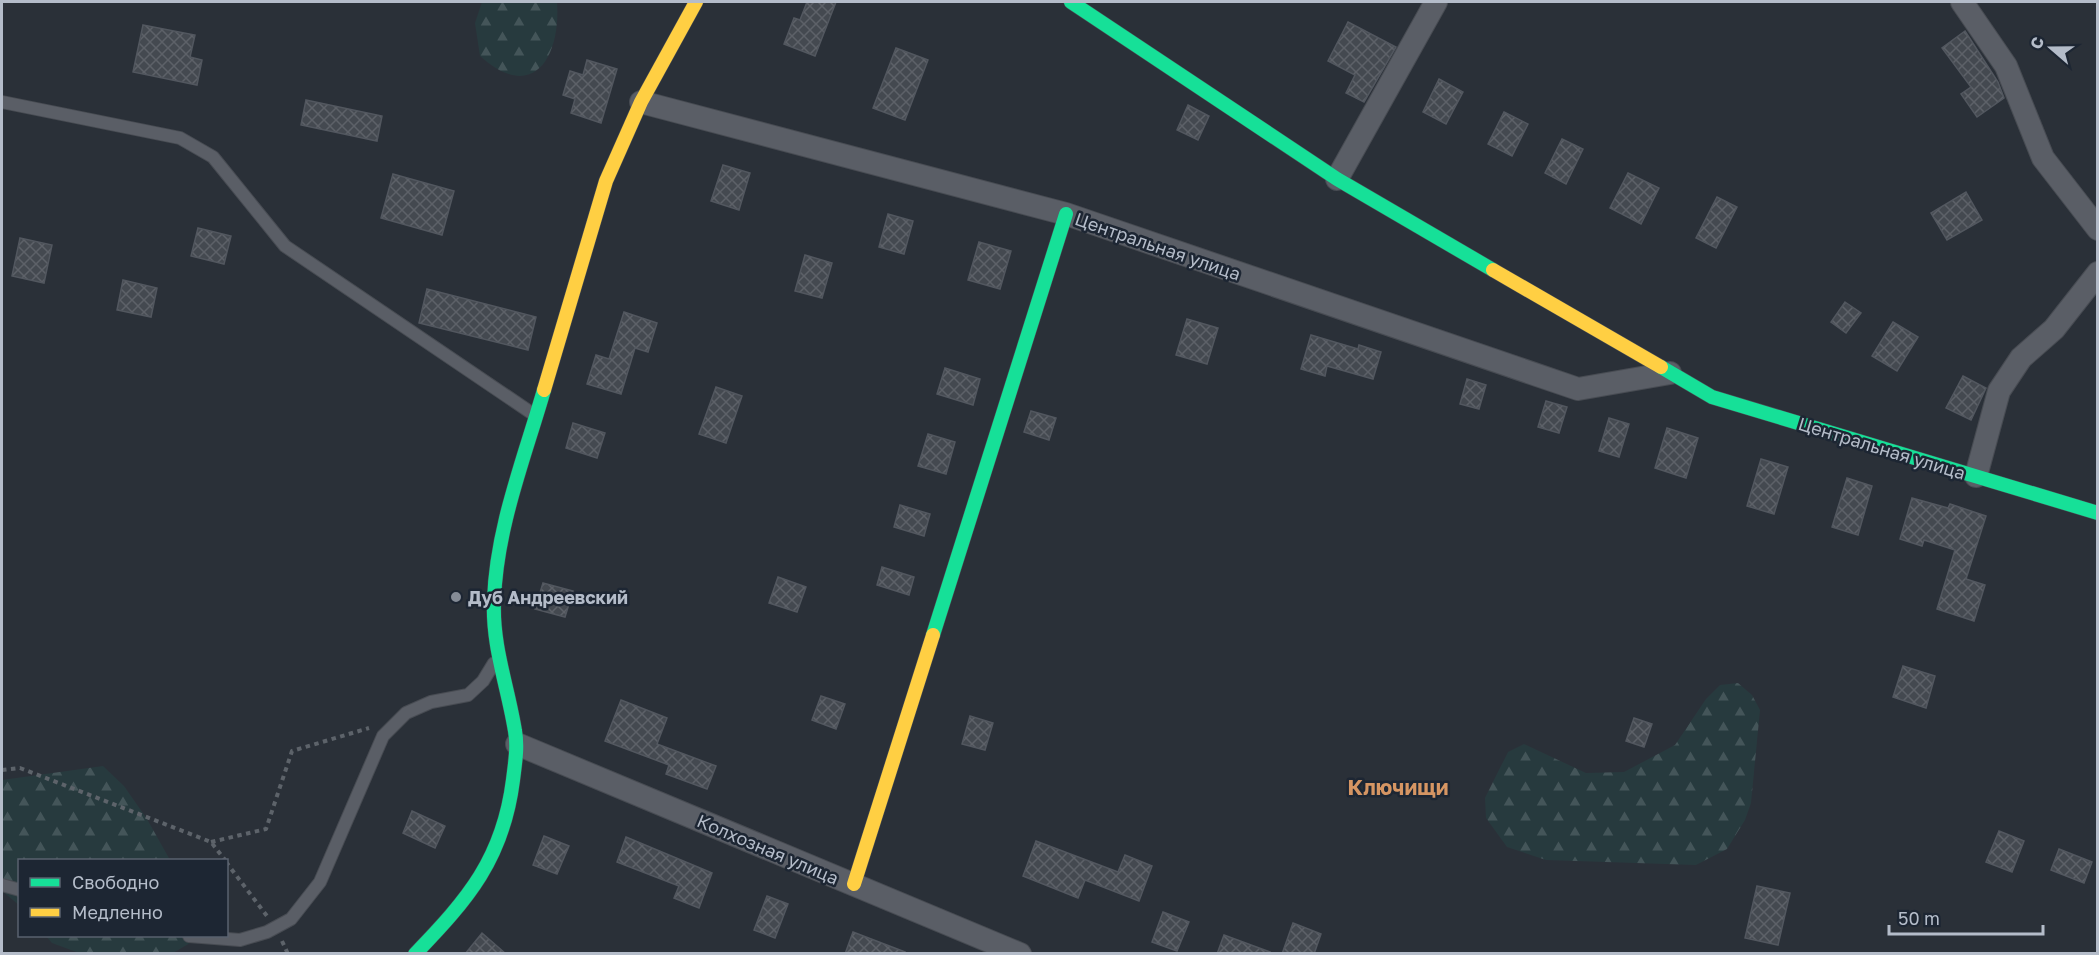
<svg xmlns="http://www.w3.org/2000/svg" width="2099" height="955" font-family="'Golos Text',sans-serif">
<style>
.forest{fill:url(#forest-firs)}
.building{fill:url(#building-cross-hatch);stroke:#52575f;stroke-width:1.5}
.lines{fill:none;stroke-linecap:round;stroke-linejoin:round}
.lane-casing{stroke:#484c53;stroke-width:14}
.street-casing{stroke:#484c53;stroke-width:24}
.fast-casing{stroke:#484c53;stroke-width:15}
.slow-casing{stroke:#484c53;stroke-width:15}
.path{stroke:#5d636a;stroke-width:4;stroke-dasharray:4.5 4.5;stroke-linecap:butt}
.lane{stroke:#5a5e66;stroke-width:12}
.street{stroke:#5a5e66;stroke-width:22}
.fast{stroke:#16e098;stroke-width:14}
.slow{stroke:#ffcf43;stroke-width:14}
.poi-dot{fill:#848b96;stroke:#1d2633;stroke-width:2}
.labels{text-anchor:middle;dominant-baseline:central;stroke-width:5;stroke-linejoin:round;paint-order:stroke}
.street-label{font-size:18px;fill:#b4bcc9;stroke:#1d2633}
.poi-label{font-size:18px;font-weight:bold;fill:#b4bcc9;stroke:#1d2633;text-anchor:start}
.quarter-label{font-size:21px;font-weight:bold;fill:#d59563;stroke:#1d2633}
</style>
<defs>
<pattern id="forest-firs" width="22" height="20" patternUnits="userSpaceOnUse" patternTransform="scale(1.5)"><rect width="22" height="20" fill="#273a3e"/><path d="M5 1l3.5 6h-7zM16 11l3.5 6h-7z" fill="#445559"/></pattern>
<pattern id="building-cross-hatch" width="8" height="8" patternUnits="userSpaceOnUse" patternTransform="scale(1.5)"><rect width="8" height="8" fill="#444950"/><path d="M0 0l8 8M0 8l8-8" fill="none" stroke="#5d6168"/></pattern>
</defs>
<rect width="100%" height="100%" fill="#2a3038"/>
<g class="forest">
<path d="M 482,2 L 557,2 C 561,57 533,104 480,56 L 475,23 Z"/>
<polygon points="1738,683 1752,695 1760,710 1751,803 1745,820 1727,849 1696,865 1546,860 1507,847 1486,818 1485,798 1508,752 1524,744 1586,773 1624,772 1675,745 1706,699 1720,685"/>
<polygon points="103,766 124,786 147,819 170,860 20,860 19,905 2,891 2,780"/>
<polygon points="46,936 202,936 173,953 82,954 52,943"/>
</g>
<g class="building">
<polygon points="807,2 836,2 815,56 784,44 794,18 800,20"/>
<polygon points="1348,22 1396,47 1364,102 1346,93 1355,75 1328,61"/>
<polygon points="143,25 195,35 190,57 202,60 197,85 133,72"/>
<polygon points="1965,31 1998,82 2004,98 1977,117 1961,94 1971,87 1942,48"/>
<polygon points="896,48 928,60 905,120 873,108"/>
<polygon points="587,60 617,69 601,123 571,113 575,99 563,95 570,71 583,75"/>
<polygon points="1439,79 1463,92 1446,124 1423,112"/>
<polygon points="306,100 382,116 377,141 301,125"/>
<polygon points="1188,105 1209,116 1198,140 1177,130"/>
<polygon points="1504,112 1528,124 1512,156 1488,144"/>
<polygon points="1562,139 1583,149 1566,184 1545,173"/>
<polygon points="723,165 750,173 739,210 711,201"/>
<polygon points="1628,173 1659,188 1641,224 1610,208"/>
<polygon points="393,174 454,191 442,235 381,218"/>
<polygon points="1966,192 1982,220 1947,240 1931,213"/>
<polygon points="1717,197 1737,207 1716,248 1696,238"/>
<polygon points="888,214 913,221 904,254 879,247"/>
<polygon points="198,228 231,236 224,264 191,256"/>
<polygon points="20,238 52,245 44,283 12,276"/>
<polygon points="979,242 1011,251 1000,289 968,280"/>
<polygon points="805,255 832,263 822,298 795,291"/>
<polygon points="123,280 157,288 151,317 117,310"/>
<polygon points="427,289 536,317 528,350 419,323"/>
<polygon points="1845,302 1861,313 1846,333 1831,322"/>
<polygon points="624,312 657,323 648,352 635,348 621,394 587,384 596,355 609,359"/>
<polygon points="1187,319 1218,328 1207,364 1176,355"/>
<polygon points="1893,322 1918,337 1897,371 1872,356"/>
<polygon points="1311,335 1358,349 1359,345 1381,352 1373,379 1327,366 1325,376 1301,369"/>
<polygon points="945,368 980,379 973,405 937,394"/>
<polygon points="1963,376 1986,388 1971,420 1946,408"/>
<polygon points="1467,379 1486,385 1479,409 1460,404"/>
<polygon points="716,387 742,396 726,443 699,434"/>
<polygon points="1546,401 1567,407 1559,433 1538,427"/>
<polygon points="1031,411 1056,418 1049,440 1024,432"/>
<polygon points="1609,418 1629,424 1619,457 1599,451"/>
<polygon points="573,423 605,433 597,458 566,448"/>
<polygon points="1667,428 1698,438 1686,478 1655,468"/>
<polygon points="928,434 955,442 946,474 918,466"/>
<polygon points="1761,459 1788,467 1774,514 1747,506"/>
<polygon points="1847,478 1872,486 1858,535 1832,527"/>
<polygon points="1912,498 1948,508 1950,504 1986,516 1966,579 1985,585 1974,621 1937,609 1955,550 1924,540 1922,546 1900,539"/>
<polygon points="900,505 930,514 924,536 894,527"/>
<polygon points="882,567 914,577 909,595 877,585"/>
<polygon points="778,577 806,587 797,612 769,603"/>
<polygon points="543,583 573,591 565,617 535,609"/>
<polygon points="1903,666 1935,676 1926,708 1893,697"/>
<polygon points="821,696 845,704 836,729 812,720"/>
<polygon points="621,700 667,718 657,744 716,766 707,789 666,774 669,765 605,741"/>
<polygon points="970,716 993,723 985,750 962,744"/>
<polygon points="1634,718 1652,724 1644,747 1626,741"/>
<polygon points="412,811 445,826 435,848 403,833"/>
<polygon points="1999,831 2024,841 2012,872 1986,862"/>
<polygon points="544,836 569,846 557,874 533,865"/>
<polygon points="626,837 712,873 699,908 674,898 679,886 617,862"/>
<polygon points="1036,841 1118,872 1125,855 1152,866 1139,901 1085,880 1078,898 1023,876"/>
<polygon points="2059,849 2092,862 2084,883 2051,870"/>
<polygon points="1757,886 1790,893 1778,945 1745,938"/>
<polygon points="767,896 788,904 775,938 754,930"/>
<polygon points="1163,912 1189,922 1177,951 1152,942"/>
<polygon points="1293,923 1321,934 1314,954 1282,954"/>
<polygon points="853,932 905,952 904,954 845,954"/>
<polygon points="482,933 506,954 465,954"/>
<polygon points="1224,935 1270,952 1269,954 1217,954"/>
</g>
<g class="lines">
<defs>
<g id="lane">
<polyline points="2,102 180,138 213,157 285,246 536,416"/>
<polyline points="2,885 20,890"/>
<polyline points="189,936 240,940 267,932 291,919 320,882 383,736 406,713 431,702 468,695 483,681 494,663"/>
</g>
<g id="street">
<polyline points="1962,2 2006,66 2043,158 2098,229"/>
<polyline points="641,102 1066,214 1578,389 1670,373"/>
<polyline points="1337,179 1436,2"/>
<polyline points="1976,476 1999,391 2021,358 2054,329 2098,273"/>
<polyline points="517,744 1020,954"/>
</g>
<g id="fast">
<polyline points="1071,2 1337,179 1493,270"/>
<polyline points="1661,367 1712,397 2098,513"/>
<polyline points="933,635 1066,214"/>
<path d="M 415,954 C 468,899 503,859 513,780 C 515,763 518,747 515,731 C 508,687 492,646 494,601 C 496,529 524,459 544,390"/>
</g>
<g id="slow">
<polyline points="1493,270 1661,367"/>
<polyline points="544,390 606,181 641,102 696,2"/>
<polyline points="854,884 933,635"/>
</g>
</defs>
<use href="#lane" class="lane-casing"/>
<use href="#street" class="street-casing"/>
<use href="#fast" class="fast-casing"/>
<use href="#slow" class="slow-casing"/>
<g class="path">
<polyline points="2,770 20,768 211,842 225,860"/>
<polyline points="211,842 266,829 292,751 369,728"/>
<polyline points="226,862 267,916"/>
<polyline points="282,941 288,954"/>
</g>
<use href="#lane" class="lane"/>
<use href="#street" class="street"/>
<use href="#fast" class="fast"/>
<use href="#slow" class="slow"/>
</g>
<circle class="poi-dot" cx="456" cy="597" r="6"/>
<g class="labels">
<g class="street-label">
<text transform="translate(1158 246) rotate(19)">Центральная улица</text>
<text transform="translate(1882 448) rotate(17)">Центральная улица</text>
<text transform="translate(768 849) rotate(23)">Колхозная улица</text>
</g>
<g class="poi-label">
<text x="468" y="597">Дуб Андреевский</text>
</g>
<g class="quarter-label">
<text x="1398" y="787">Ключищи</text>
</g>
</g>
<rect width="2099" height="955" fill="none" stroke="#b4bcc9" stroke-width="6"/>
<rect x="18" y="859" width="210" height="78" fill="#1d2633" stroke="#59626f" stroke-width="1.5"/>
<rect x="30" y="878" width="30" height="9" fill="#16e098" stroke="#59626f" stroke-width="1.5"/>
<text x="72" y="889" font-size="18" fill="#b4bcc9">Свободно</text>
<rect x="30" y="908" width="30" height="9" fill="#ffcf43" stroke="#59626f" stroke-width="1.5"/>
<text x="72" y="919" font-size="18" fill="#b4bcc9">Медленно</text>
<g transform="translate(2051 48) rotate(290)" stroke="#1d2633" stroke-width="4.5" paint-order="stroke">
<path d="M0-4.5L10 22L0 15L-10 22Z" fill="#b4bcc9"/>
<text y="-9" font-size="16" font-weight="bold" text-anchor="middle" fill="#b4bcc9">С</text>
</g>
<path d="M1889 925v9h154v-9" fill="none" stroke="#b4bcc9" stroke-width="3"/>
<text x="1898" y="925" font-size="18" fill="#b4bcc9" stroke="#1d2633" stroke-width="4.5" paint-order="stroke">50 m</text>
</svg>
